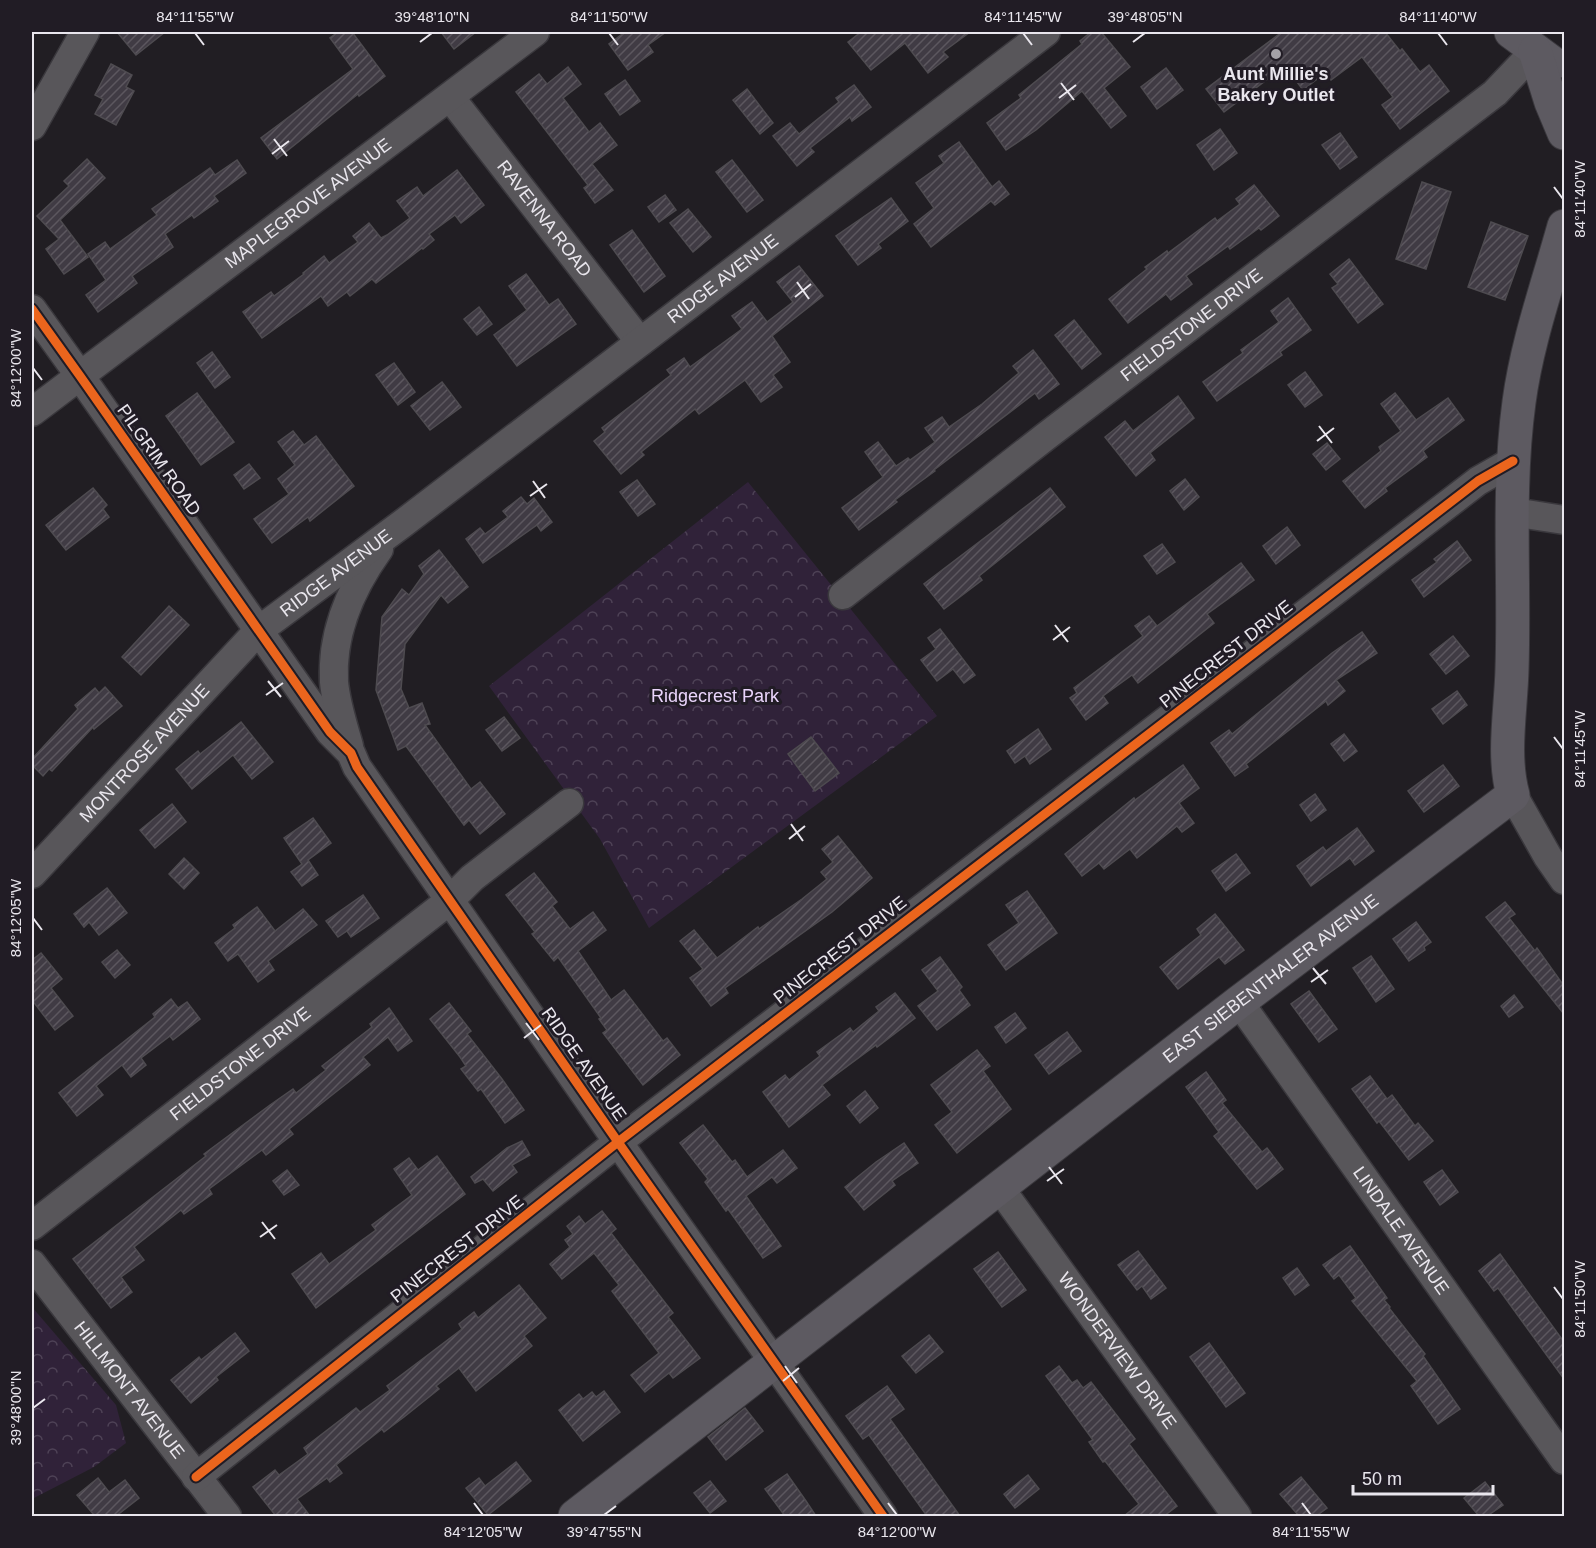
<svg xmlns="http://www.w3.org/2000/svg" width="1596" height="1548" font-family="Helvetica,sans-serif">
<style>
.forest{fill:url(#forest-crowns)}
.building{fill:url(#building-hatch);stroke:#4e4b50;stroke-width:1.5}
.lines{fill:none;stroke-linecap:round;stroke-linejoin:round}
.minor-casing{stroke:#3a383d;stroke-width:31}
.major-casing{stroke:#3a383d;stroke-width:35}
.minor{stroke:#58565a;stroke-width:28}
.major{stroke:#5d5a61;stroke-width:33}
.cycleway-casing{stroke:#211c25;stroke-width:13}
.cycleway{stroke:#eb651d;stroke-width:9}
.ticks{fill:none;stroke:#e9e6ed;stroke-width:2}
.poi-dot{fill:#a3a0a6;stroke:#211c25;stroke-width:2}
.labels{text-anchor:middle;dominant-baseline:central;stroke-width:6;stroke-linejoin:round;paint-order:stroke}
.poi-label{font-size:18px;font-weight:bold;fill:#e9e6ed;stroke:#211c25}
.street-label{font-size:18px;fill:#e9e6ed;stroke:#211c25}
.park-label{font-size:18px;fill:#ead5fc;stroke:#211c25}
.neatline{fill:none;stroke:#e9e6ed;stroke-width:2}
.ticks-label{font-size:15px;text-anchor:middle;fill:#e9e6ed}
</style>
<defs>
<pattern id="forest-crowns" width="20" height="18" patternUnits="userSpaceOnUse" patternTransform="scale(1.5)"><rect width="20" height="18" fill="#302239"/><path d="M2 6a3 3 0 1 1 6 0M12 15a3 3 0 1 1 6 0" fill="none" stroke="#4e4256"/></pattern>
<pattern id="building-hatch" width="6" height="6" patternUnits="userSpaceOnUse" patternTransform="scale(1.5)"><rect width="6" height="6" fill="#403b44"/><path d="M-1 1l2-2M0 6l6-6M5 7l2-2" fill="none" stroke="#5c575f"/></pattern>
</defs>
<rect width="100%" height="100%" fill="#211e23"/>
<g class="forest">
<polygon points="748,482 937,716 649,928 600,839 489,686"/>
<polygon points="32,1307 116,1405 126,1443 94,1467 32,1499"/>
</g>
<g class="building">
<polygon points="117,32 165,32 136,55"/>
<polygon points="338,32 352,32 385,76 359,96 358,94 277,159 261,138 353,69 330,38"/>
<polygon points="441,32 476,32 454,49"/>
<polygon points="625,32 666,32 648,45 653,52 628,70 609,44"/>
<polygon points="861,32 970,32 943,52 948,57 928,73 905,43 871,70 848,42"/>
<polygon points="1091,32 1101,32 1130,67 1104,88 1126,116 1111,128 1082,91 1036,130 1006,150 987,123 1021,98 1019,95 1082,44 1080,41"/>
<polygon points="1282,32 1385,32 1400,51 1402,49 1420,72 1429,65 1449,91 1400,129 1382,105 1393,97 1362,57 1331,80 1325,73 1303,90 1285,66 1224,112 1206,89"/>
<polygon points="111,64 132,75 126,87 134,91 116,125 95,114 103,99 95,95"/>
<polygon points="568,67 581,84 563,98 589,132 600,123 617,145 592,164 613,190 595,203 584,188 588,185 516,92 539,74 547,84"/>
<polygon points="1166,68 1183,90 1157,109 1141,87"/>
<polygon points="625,80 640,101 620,115 605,94"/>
<polygon points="854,85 871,107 852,121 850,117 810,148 814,152 797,166 773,136 790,123 799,134 839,102 836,98"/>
<polygon points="747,89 773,123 760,134 733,100"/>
<polygon points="1220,129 1237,153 1214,170 1197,145"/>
<polygon points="1340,133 1357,157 1340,169 1322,145"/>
<polygon points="959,142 992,187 999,181 1009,194 995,205 991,201 931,247 914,224 934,208 916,183 944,163 939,156"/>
<polygon points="87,159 105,178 60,220 88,257 64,274 46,249 59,239 37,216 69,186 64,181"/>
<polygon points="237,160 246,173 214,196 218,201 194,218 192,215 165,234 173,247 132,276 137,283 98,312 86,295 106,280 88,254 105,242 110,249 157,215 152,209 210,168 215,175"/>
<polygon points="732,160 763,200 747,212 716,172"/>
<polygon points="457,170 484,205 461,223 455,215 429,234 434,240 423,249 422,248 376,283 372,279 350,296 347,292 328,306 321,296 262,338 243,312 271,292 274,296 304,274 303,273 324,256 329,263 358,242 353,236 369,223 381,238 387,235 410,218 397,201 417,187 423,196"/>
<polygon points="1422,182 1451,192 1426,269 1396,259"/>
<polygon points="1254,185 1279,216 1261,230 1259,228 1230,249 1228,246 1186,276 1192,284 1171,300 1166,294 1128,323 1109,299 1147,269 1145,267 1167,251 1168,253 1215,218 1217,221 1240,204 1236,199"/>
<polygon points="665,195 676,210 659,222 648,207"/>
<polygon points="891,198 908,221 878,244 881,248 858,265 836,236"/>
<polygon points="688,209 711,237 693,252 670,223"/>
<polygon points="1491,222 1528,236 1505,300 1468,287"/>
<polygon points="632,230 665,276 644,292 610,245"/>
<polygon points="1349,259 1383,304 1358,323 1332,288 1338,284 1330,274"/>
<polygon points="799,266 823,296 772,336 790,362 773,375 782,387 761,402 745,380 699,414 695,409 641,452 644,455 621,474 594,441 605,432 602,428 671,375 667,370 684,358 690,367 742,329 732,316 752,302 767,322 793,302 777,282"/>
<polygon points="526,274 549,305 558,299 576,324 517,366 494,335 527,310 509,286"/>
<polygon points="1288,298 1311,330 1280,352 1282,355 1217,401 1203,382 1243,353 1241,350 1279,322 1271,311"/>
<polygon points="479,307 492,324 477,335 464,319"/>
<polygon points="1074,320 1101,354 1082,369 1055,335"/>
<polygon points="1033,350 1059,384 1039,399 1035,393 934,470 935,471 895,500 897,502 859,530 842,508 883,477 865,452 878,442 896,466 908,458 910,460 935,442 925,428 942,417 949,427 982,404 1019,373 1013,366"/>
<polygon points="212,352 230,377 215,388 197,363"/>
<polygon points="394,363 415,392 398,405 376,375"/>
<polygon points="1305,372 1322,395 1305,407 1288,385"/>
<polygon points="442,382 461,407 430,430 411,406"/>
<polygon points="197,393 234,442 201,465 166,416"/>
<polygon points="1395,393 1416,420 1448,398 1464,420 1423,451 1427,457 1385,488 1387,491 1365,508 1343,481 1381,451 1379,447 1401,431 1381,404"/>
<polygon points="1178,396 1194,418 1150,453 1155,460 1136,476 1105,437 1125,421 1133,431"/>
<polygon points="293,431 304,445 316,436 354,486 310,521 308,517 272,543 254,519 289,494 278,479 295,465 278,442"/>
<polygon points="1327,443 1340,459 1326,470 1313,454"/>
<polygon points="249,464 260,478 244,489 234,475"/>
<polygon points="1185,479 1199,497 1184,510 1170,491"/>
<polygon points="637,480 655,504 638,516 620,492"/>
<polygon points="93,488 107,505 103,509 109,517 66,550 46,525"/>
<polygon points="1050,488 1065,507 979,576 982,580 944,609 924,584"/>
<polygon points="521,497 527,504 534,498 552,522 541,531 537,525 483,563 466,539 480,528 485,534 508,517 503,511"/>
<polygon points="1287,527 1300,545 1276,564 1263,546"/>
<polygon points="1457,541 1471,560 1424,597 1412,580 1437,562 1434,559"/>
<polygon points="1162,544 1175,562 1157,574 1144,556"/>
<polygon points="439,550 468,587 448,603 441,595 405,644 401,689 409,708 422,703 430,724 425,725 471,789 480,782 505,814 480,834 469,820 464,825 406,746 398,750 376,690 382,617 402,589 409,595 424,574 419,566"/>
<polygon points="1241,563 1254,580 1207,614 1214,623 1138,683 1132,675 1103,696 1108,703 1086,720 1070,698 1077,693 1074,688 1143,636 1135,626 1149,616 1157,626"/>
<polygon points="169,606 189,625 141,675 122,657"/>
<polygon points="940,629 975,675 964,683 953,669 937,681 921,660 936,649 928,638"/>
<polygon points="1362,632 1377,653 1336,680 1345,691 1328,705 1326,701 1246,764 1248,767 1235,776 1211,743 1229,730 1232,734 1332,653"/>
<polygon points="1453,636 1469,656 1446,674 1430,654"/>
<polygon points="105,687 122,706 94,729 93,727 52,771 49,769 43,776 32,765 32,759 78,709 75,705 95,688 99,693"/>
<polygon points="1457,691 1467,705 1443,724 1432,709"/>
<polygon points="504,717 520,738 502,751 486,730"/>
<polygon points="241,722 273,762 252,779 233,755 192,789 176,769 198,751 200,754"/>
<polygon points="1038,729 1051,749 1030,764 1025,756 1015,763 1007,751"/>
<polygon points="1344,734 1357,751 1344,761 1331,744"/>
<polygon points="811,737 839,773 815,791 788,754"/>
<polygon points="1183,765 1199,788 1179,803 1194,823 1182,832 1177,826 1137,858 1130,849 1104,869 1099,863 1082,876 1065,854 1134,798 1135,800"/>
<polygon points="1443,765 1459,786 1424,812 1408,791"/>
<polygon points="1315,794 1326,810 1311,821 1300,805"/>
<polygon points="172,804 186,822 155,848 140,830"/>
<polygon points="313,818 331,843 308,860 318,875 302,886 291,872 302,864 284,838"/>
<polygon points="1357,828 1374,851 1355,865 1350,858 1311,886 1297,866 1323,847 1326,851"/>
<polygon points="838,836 872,878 832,912 725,988 728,993 711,1006 690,978 703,969 680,941 694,930 717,958 758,927 759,929 802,899 827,879 821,872 833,862 822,849"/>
<polygon points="1236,854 1250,873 1226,891 1212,871"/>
<polygon points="184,858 199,873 184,889 169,874"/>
<polygon points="534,873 557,902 552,906 570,929 593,912 606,930 578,951 611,1000 624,990 663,1041 667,1038 680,1055 643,1085 603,1033 607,1030 599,1019 601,1018 558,957 554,961 532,934 535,932 506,895"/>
<polygon points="107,888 127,913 99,935 89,922 84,927 74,914"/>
<polygon points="1027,891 1057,933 1006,970 988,945 1019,923 1006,905"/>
<polygon points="363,895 379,918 351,937 347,931 338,937 326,921"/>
<polygon points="1505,902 1515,914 1509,918 1535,951 1537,948 1564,986 1564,1014 1486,917"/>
<polygon points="257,907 275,931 303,909 317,925 268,961 274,970 258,982 238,954 228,961 215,943 235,928 233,925"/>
<polygon points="1215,914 1244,950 1225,964 1219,957 1178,989 1160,967 1201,935 1197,929"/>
<polygon points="1416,922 1431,942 1424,947 1425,950 1409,961 1393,939"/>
<polygon points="117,950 130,965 115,978 102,962"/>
<polygon points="41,953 62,979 51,988 73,1016 55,1030 32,1000 32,960"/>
<polygon points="1371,956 1394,989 1376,1002 1353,968"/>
<polygon points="940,957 962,987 959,990 970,1005 937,1030 918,1006 938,991 922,970"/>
<polygon points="1309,991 1337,1029 1319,1042 1291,1004"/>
<polygon points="895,993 915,1018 877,1047 876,1045 822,1085 830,1095 789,1127 763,1092 785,1075 789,1080 820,1056 817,1052 850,1028 853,1032 879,1011 876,1007"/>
<polygon points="1514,995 1523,1007 1509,1017 1501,1006"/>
<polygon points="171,999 178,1008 187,1002 200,1019 173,1040 170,1036 141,1058 146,1065 131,1077 122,1065 96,1086 103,1095 77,1116 59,1093 155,1017 153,1014"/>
<polygon points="449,1003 471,1031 467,1034 502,1079 524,1110 505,1123 481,1089 478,1091 461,1069 466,1066 460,1057 430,1019"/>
<polygon points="389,1008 412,1041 398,1051 388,1037 363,1057 370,1065 289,1129 293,1134 266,1155 262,1150 209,1189 212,1194 184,1214 181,1210 134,1247 144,1260 121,1277 132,1292 111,1308 73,1259 206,1156 204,1154 270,1105 293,1089 296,1093 326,1070 322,1066 372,1027 370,1024"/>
<polygon points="1015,1013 1026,1028 1006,1043 995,1027"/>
<polygon points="1067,1032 1081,1051 1049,1074 1035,1055"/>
<polygon points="977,1050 990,1066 983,1071 1011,1109 957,1153 935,1125 952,1112 931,1085"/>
<polygon points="1206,1072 1226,1100 1222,1103 1262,1152 1267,1148 1283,1169 1257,1189 1214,1136 1219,1132 1186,1087"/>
<polygon points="1370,1076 1387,1099 1392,1095 1415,1126 1418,1123 1433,1141 1409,1160 1379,1121 1377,1123 1352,1089"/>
<polygon points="865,1091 878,1108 860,1123 847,1106"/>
<polygon points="703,1125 732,1162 735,1160 747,1177 783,1150 797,1168 777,1183 772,1177 746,1196 781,1246 763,1258 728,1209 726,1211 705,1182 708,1179 680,1143"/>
<polygon points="522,1141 530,1155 512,1165 517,1172 493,1191 483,1179 475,1183 471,1177 507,1148"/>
<polygon points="904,1143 918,1163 892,1181 895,1185 864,1210 845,1187 876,1162"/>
<polygon points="437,1156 465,1194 316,1308 292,1274 321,1253 329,1264 376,1230 372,1225 412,1195 394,1169 409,1158 418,1170"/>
<polygon points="287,1170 299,1185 284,1195 273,1181"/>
<polygon points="1442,1170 1458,1192 1440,1205 1424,1182"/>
<polygon points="602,1211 616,1229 611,1233 673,1313 668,1317 700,1358 673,1378 669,1373 645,1392 631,1375 659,1353 612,1291 619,1285 594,1253 562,1279 550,1264 570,1247 565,1240 573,1234 567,1226 579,1216 585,1224"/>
<polygon points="1350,1246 1387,1298 1384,1300 1390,1307 1389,1308 1425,1354 1423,1356 1460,1409 1438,1424 1411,1386 1417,1381 1352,1301 1356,1298 1339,1275 1334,1279 1323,1265"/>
<polygon points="1138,1251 1166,1288 1151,1299 1142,1286 1137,1290 1118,1265"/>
<polygon points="998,1252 1026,1290 1002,1307 974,1269"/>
<polygon points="1500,1254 1564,1342 1564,1379 1498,1288 1494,1291 1479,1271"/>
<polygon points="1297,1268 1309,1285 1295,1295 1283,1278"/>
<polygon points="519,1285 546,1318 524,1336 532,1346 476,1391 459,1368 436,1386 439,1389 404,1417 384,1432 382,1429 336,1465 342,1473 330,1482 327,1478 297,1499 310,1516 276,1516 253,1487 275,1470 279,1475 308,1454 304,1448 356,1408 360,1412 390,1390 387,1386 462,1329 459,1324 474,1312 478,1318"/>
<polygon points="235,1333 249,1351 216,1377 218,1380 191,1403 171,1380 199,1357 201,1360"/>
<polygon points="929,1335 943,1352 916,1373 902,1356"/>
<polygon points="1209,1343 1245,1393 1226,1407 1190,1357"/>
<polygon points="1059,1366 1072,1383 1077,1380 1083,1388 1091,1382 1135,1439 1129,1444 1177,1506 1164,1516 1124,1516 1139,1504 1105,1461 1103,1462 1089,1442 1093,1440 1046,1376"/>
<polygon points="887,1386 904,1409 890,1419 960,1516 927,1516 869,1435 863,1439 846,1416"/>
<polygon points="604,1391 620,1412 583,1441 559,1410 579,1394 583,1399 592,1392 596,1397"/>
<polygon points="745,1408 763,1431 726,1460 708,1437"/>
<polygon points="516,1462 531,1481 488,1515 466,1488 479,1478 485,1486"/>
<polygon points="787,1474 806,1501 816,1516 785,1516 765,1489"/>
<polygon points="1028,1475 1039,1489 1015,1508 1004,1494"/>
<polygon points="1301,1477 1327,1508 1316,1516 1299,1516 1280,1494"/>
<polygon points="98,1478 109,1492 125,1480 139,1498 116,1516 95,1516 77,1495"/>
<polygon points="710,1481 726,1501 710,1513 694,1493"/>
<polygon points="1485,1482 1503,1505 1487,1516 1479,1516 1464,1498"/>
</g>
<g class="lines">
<defs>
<g id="minor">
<path id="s1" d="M 450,97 L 640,342"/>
<polyline points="32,126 85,32"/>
<polyline points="32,309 80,376 330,732 351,753 357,767 618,1142 883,1516"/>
<path id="s2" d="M 32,412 L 535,32"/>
<polyline points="1513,512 1564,520"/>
<path id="s3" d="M 843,595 L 1045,437 L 1495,93 L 1535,51"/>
<path d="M 349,746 C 343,725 336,704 334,682 C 331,633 351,588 379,549"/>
<polyline points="1513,795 1548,857 1564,880"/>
<path id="s4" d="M 32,874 L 258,631 L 402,524 L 1046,32"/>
<path id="s5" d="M 1239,1002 L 1564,1460"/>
<path id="s6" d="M 999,1187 L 1237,1516"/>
<path id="s7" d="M 32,1226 L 449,901 L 472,878 L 569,803"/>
<path id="s8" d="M 32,1264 L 227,1516"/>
<polyline points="196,1477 618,1142 1478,481 1513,461"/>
</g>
<g id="major">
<polyline points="1511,32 1553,63"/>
<polyline points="1535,51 1551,102 1564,133"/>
<path id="s9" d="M 575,1516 L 1239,1002 L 1513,795 C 1502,755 1511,710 1512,669 C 1515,580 1507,490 1519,402 C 1527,342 1548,284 1564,226"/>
</g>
</defs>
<use href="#minor" class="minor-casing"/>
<use href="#major" class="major-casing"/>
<use href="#minor" class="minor"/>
<use href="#major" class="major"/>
<defs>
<g id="cycleway">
<polyline points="32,309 80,376 330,732 351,753 357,767 618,1142 883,1516"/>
<polyline points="196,1477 618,1142 1478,481 1513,461"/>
</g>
</defs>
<use href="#cycleway" class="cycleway-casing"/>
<use href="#cycleway" class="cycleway"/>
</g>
<path class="ticks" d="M 195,33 L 204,45M 609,33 L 618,45M 1023,33 L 1032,45M 1438,33 L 1447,45M 420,42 L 432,33M 1133,42 L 1145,33M 1061,83 L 1074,100M 1059,98 L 1076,85M 274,139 L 287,156M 272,154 L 289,141M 1554,187 L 1563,199M 797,282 L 809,299M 795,297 L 811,284M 33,368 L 42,380M 1319,426 L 1332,443M 1317,441 L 1334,428M 533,481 L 545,498M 530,496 L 547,484M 1055,625 L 1068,642M 1053,640 L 1070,627M 268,681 L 281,697M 266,695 L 283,683M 1554,737 L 1563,749M 791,824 L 803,841M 789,839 L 805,826M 33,918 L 42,930M 1313,968 L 1326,984M 1311,982 L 1328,970M 526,1023 L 539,1040M 524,1038 L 541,1025M 1049,1167 L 1062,1184M 1047,1181 L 1064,1169M 262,1222 L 275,1239M 260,1237 L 277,1225M 1554,1287 L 1563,1299M 785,1366 L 797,1383M 783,1381 L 799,1368M 33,1408 L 45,1399M 474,1503 L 483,1515M 888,1503 L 897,1515M 1302,1503 L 1311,1515M 604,1515 L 616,1506"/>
<circle class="poi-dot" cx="1276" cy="54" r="6"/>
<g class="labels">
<g class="poi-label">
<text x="1276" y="74">Aunt Millie's<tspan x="1276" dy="21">Bakery Outlet</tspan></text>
</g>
<g class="street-label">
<text stroke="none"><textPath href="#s2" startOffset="346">MAPLEGROVE AVENUE</textPath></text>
<text stroke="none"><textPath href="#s1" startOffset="154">RAVENNA ROAD</textPath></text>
<text stroke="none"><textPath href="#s4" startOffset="915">RIDGE AVENUE</textPath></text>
<text stroke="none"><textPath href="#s3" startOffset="441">FIELDSTONE DRIVE</textPath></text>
<text transform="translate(159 460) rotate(55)">PILGRIM ROAD</text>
<text stroke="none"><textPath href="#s4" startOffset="429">RIDGE AVENUE</textPath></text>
<text transform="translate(1226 654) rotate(-38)">PINECREST DRIVE</text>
<text stroke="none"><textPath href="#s4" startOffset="165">MONTROSE AVENUE</textPath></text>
<text transform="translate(840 950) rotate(-38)">PINECREST DRIVE</text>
<text stroke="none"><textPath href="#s9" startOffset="879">EAST SIEBENTHALER AVENUE</textPath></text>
<text stroke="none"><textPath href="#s7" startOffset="264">FIELDSTONE DRIVE</textPath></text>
<text transform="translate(584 1064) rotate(55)">RIDGE AVENUE</text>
<text stroke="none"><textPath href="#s5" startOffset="280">LINDALE AVENUE</textPath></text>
<text transform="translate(457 1249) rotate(-38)">PINECREST DRIVE</text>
<text stroke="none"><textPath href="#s6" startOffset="202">WONDERVIEW DRIVE</textPath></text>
<text stroke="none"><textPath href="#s8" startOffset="159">HILLMONT AVENUE</textPath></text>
</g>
<g class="park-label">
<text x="715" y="696">Ridgecrest Park</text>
</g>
</g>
<rect width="1596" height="1548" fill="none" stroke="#211c25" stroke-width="66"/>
<path d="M1353 1485v9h140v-9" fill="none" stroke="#e9e6ed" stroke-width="3"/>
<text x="1362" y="1485" font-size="18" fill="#e9e6ed" stroke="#211c25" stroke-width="4.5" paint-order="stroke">50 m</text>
<rect x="33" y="33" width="1530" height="1482" class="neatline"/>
<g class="ticks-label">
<text x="195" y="22">84°11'55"W</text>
<text x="432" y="22">39°48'10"N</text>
<text x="609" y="22">84°11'50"W</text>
<text x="1023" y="22">84°11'45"W</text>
<text x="1145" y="22">39°48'05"N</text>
<text x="1438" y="22">84°11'40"W</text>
<text transform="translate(1580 199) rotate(-90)" y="5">84°11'40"W</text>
<text transform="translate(16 368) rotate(-90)" y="5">84°12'00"W</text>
<text transform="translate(1580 749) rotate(-90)" y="5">84°11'45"W</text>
<text transform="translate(16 918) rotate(-90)" y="5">84°12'05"W</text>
<text transform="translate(1580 1299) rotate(-90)" y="5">84°11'50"W</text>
<text transform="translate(16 1408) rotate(-90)" y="5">39°48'00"N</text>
<text x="483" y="1537">84°12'05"W</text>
<text x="604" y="1537">39°47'55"N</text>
<text x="897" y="1537">84°12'00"W</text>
<text x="1311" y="1537">84°11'55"W</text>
</g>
</svg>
